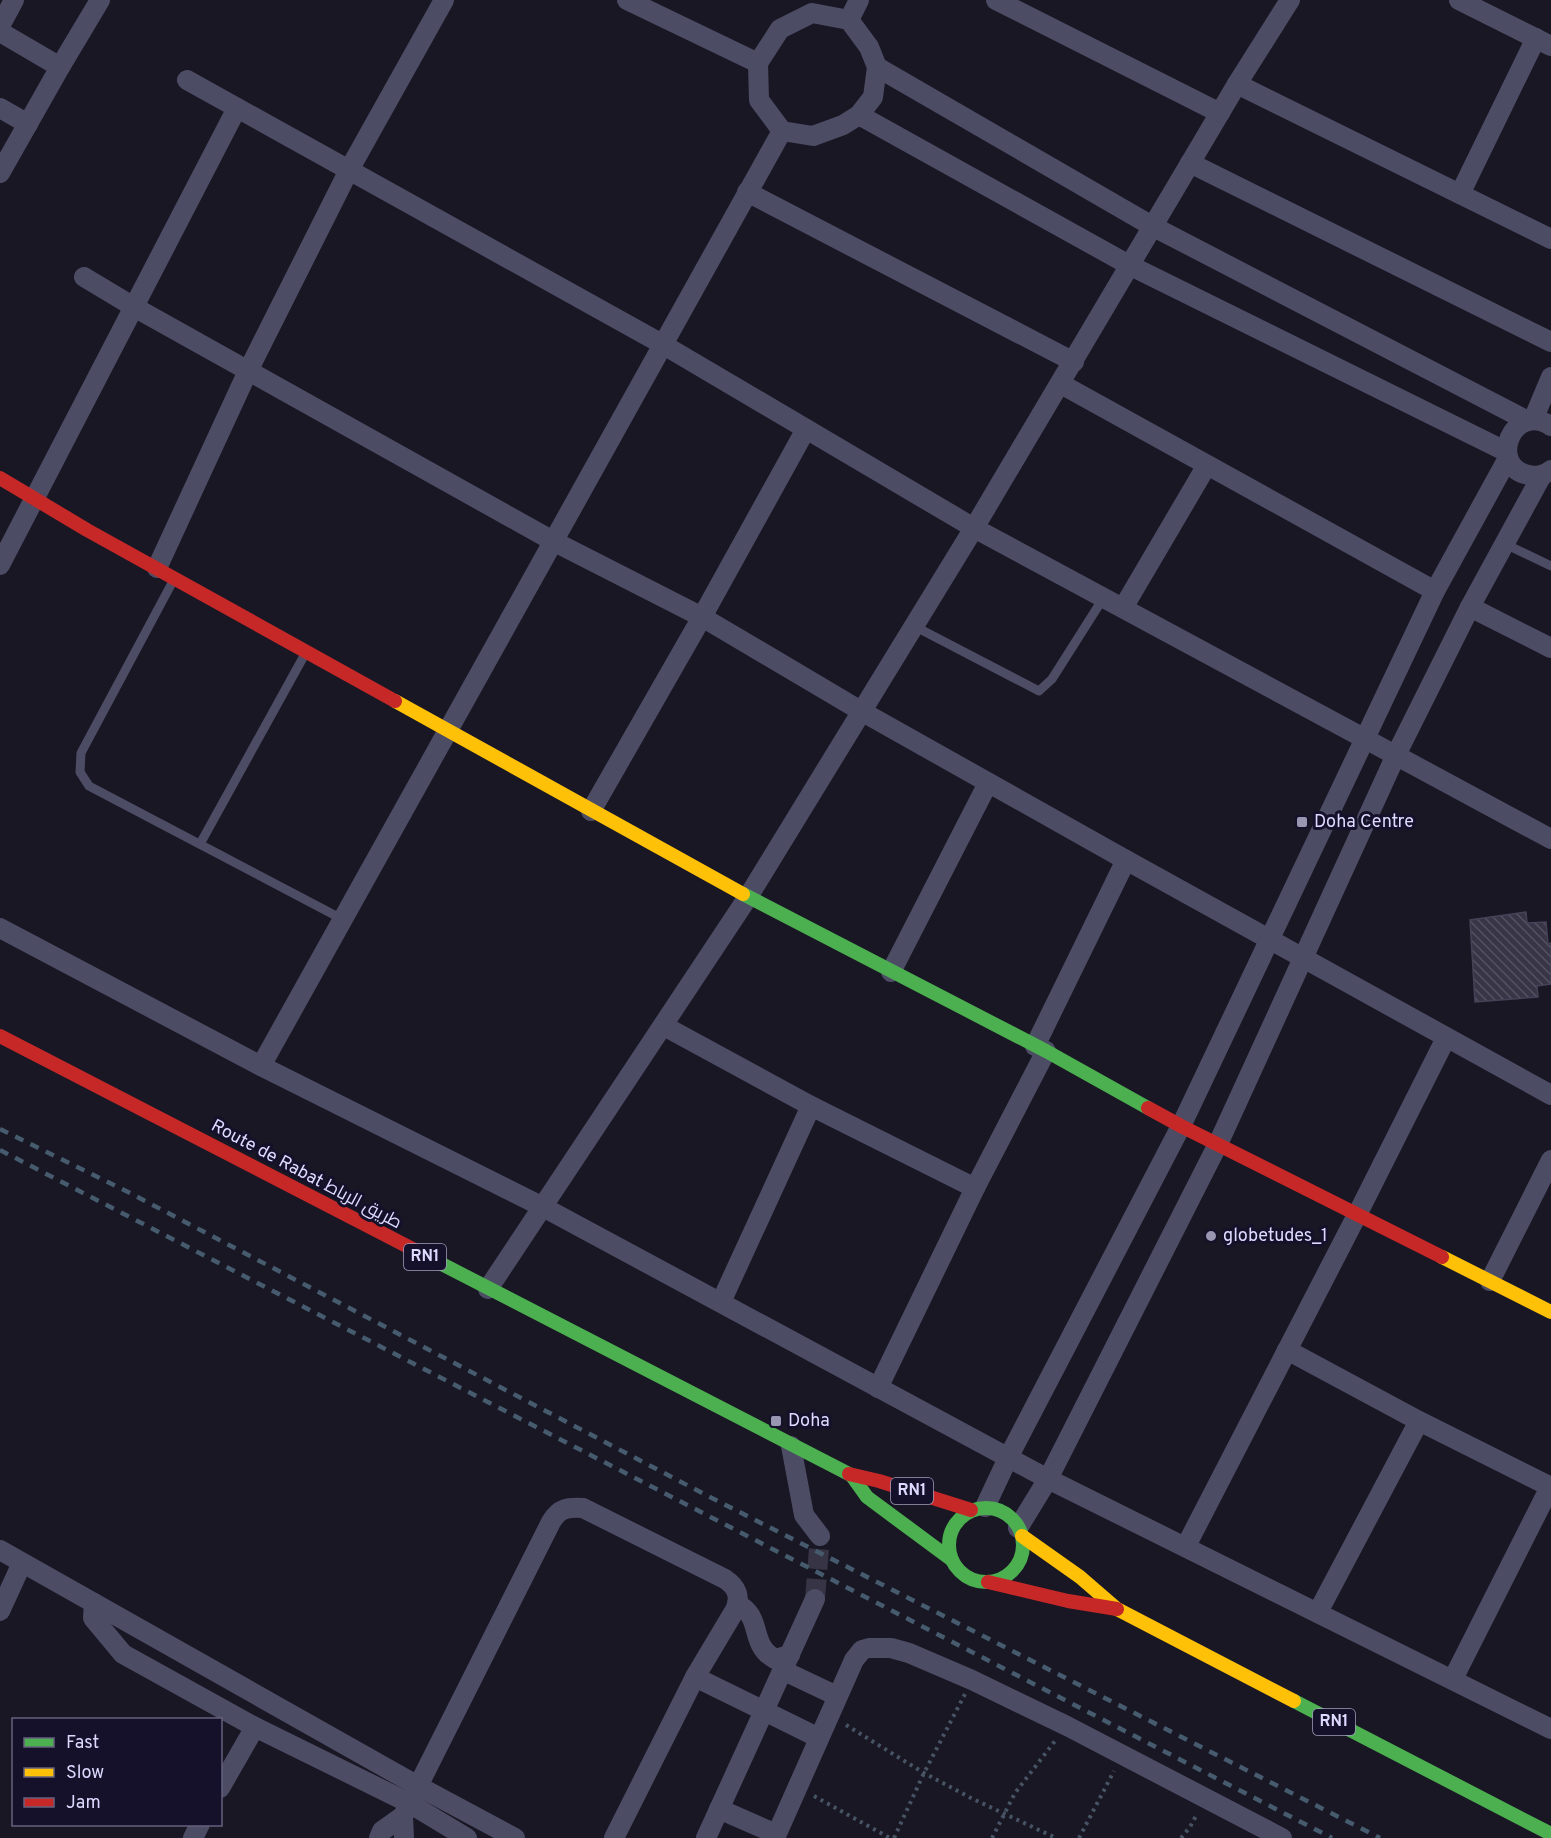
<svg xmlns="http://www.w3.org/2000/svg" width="1551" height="1838" font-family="Overpass,Cairo,sans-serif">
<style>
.building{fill:url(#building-back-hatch);stroke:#454258;stroke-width:1.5}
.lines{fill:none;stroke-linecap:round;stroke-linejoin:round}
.street-tunnel{stroke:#373445;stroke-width:20;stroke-dasharray:20 10;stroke-linecap:butt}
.path{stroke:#475464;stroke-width:4;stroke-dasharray:3 4.5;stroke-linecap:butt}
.lane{stroke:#4d4c65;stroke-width:9}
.street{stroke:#4d4c65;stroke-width:20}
.fast{stroke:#4caf50;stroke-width:14}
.slow{stroke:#ffc107;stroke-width:14}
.jam{stroke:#c62828;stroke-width:14}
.rail{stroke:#465c6e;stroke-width:4.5;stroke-dasharray:9 8;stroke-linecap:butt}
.poi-dot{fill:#9996b2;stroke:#15112a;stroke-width:2}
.labels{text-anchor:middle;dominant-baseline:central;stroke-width:6;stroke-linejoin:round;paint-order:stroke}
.shield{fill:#15112a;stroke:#a29ebf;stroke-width:1.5}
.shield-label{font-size:16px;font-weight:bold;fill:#dedaff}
.poi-label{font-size:18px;fill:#dedaff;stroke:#15112a;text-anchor:start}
.street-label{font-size:18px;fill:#dedaff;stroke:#15112a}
</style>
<defs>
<pattern id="building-back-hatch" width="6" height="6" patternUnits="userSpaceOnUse" patternTransform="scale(1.5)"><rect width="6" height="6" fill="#383546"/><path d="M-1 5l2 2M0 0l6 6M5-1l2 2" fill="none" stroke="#545262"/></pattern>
</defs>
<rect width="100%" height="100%" fill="#191724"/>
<polygon class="building" points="1526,912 1527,923 1546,922 1548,944 1551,943 1551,984 1537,986 1538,997 1475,1002 1470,920"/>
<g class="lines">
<polyline class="street-tunnel" points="815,1599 820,1536"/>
<g class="path">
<polyline points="846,1725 924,1773 971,1798 1056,1838"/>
<polyline points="814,1796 890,1838"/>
<polyline points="894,1838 924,1773 965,1694"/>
<polyline points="992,1838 1015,1793 1055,1741"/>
<polyline points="1079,1838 1114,1771"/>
<polyline points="1181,1838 1190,1827 1197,1814"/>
</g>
<g class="lane">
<polyline points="1505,544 1551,566"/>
<polyline points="173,581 81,753 80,772 89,786 342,919"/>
<polyline points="914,626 1039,691 1052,679 1104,597"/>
<polyline points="200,844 305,654"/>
</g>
<g class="street">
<polyline points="627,0 758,63"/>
<polyline points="996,0 1220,113"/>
<polyline points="1459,0 1551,46"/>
<polygon points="812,13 849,20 869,47 877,67 873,97 859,115 843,125 813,136 782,131 759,100 758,63 780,29"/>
<polyline points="849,20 859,0"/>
<polyline points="0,26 14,0"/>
<polyline points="0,32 60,67"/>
<polyline points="877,67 1152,226 1528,421"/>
<polyline points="187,80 662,344 974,528 1551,839"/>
<polyline points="1237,84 1551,239"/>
<polyline points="0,108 28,124"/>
<polyline points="859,115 1129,265 1507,452"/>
<polyline points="1190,163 1551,342"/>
<polyline points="0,173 60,67 100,0"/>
<polyline points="747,192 1074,362"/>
<polyline points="1460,194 1536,38"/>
<polyline points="84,277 134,307 553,541 702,617 861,711 1126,860 1551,1095"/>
<polyline points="1061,384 1435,591"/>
<polyline points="1533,420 1551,377"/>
<path d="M 1551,426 C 1512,401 1487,467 1529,475 C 1537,477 1545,475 1551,470"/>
<polyline points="0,565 237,108"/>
<polyline points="157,568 248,371 349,170 444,0"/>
<polyline points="1470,607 1551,648"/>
<polyline points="1123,608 1207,465"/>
<polyline points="591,811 702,617 806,429"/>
<polyline points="0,928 261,1066 543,1207 1048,1479 1551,1729"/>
<polyline points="891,972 988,783"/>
<polyline points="664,1026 811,1106 975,1188"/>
<polyline points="1035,1046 1126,860"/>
<polyline points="261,1066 782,131"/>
<polyline points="1490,1281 1551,1160"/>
<polyline points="488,1289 748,897 974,528 1237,84 1290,0"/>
<polyline points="721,1302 811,1106"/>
<polyline points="1287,1350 1419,1421 1551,1487"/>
<polyline points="878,1388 975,1188 1046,1051"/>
<polyline points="791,1446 804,1515 820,1536"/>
<polyline points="985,1507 1008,1458 1181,1126 1435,591 1508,458"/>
<polyline points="1018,1528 1048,1479 1218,1144 1396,755 1470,607 1542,475"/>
<polyline points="1186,1546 1357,1215 1446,1038"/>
<polyline points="0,1550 418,1786 515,1838"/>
<polyline points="94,1603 93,1618 123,1654 255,1727"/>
<path d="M 737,1604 C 764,1617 748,1644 775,1659 L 790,1655"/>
<polyline points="0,1611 22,1563"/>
<polyline points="1318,1612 1419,1421"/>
<polyline points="782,1670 837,1696"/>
<polyline points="695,1677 819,1738"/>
<polyline points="1453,1679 1550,1487"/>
<polyline points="220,1788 255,1727 409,1803 467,1838"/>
<polyline points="719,1809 776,1834"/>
<polyline points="403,1816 404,1838"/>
<polyline points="193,1838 200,1824"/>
<path d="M 379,1838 L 382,1831 L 403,1816 L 551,1522 C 559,1508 568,1507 583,1508 L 725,1579 C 737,1587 741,1597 735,1610 L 695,1677 L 614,1838"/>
<polyline points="706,1838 815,1599"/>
<polyline points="775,1838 854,1660 862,1650 869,1648 891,1648 909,1653 972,1680 1067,1726 1282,1838"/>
</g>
<g class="fast">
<polyline points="743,894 1046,1051 1148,1108"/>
<polyline points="432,1259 849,1474"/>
<polyline points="852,1476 867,1497 952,1560"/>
<circle cx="986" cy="1545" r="37"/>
<polyline points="1294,1701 1551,1834"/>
</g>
<g class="slow">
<polyline points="395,701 743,894"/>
<polyline points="1442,1257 1551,1312"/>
<polyline points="1022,1536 1080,1577 1117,1609 1294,1701"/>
</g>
<g class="jam">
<polyline points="0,478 87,530 395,701"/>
<polyline points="0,1036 432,1259"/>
<polyline points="1148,1108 1181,1126 1442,1257"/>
<polyline points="849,1474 879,1481 971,1510"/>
<polyline points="988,1582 1068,1601 1117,1609"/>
</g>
<g class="rail">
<polyline points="0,1129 128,1192 706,1495 1380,1838"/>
<polyline points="0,1150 1332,1838"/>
</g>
</g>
<g class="poi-dot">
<rect x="1296" y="816" width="12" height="12" rx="3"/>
<circle cx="1211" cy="1236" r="6"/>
<rect x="770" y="1415" width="12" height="12" rx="3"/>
</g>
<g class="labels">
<g class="shield">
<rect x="404" y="1244" width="42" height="26" rx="4.5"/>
<rect x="891" y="1478" width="42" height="26" rx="4.5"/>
<rect x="1313" y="1709" width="42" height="26" rx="4.5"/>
</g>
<g class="shield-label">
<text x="425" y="1257">RN1</text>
<text x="912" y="1491">RN1</text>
<text x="1334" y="1722">RN1</text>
</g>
<g class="poi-label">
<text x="1314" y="822">Doha Centre</text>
<text x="1223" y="1236">globetudes_1</text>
<text x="788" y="1421">Doha</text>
</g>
<g class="street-label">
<text transform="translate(306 1175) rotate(28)">Route de Rabat طريق الرباط</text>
</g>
</g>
<rect x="12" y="1718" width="210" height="108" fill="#15112a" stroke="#65617f" stroke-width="1.5"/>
<rect x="24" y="1738" width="30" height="9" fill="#4caf50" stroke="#65617f" stroke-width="1.5"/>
<text x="66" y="1748" font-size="18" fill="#dedaff">Fast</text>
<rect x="24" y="1768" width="30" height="9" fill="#ffc107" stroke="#65617f" stroke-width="1.5"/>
<text x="66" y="1778" font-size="18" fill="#dedaff">Slow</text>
<rect x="24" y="1798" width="30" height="9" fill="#c62828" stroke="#65617f" stroke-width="1.5"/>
<text x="66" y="1808" font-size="18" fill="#dedaff">Jam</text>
</svg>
